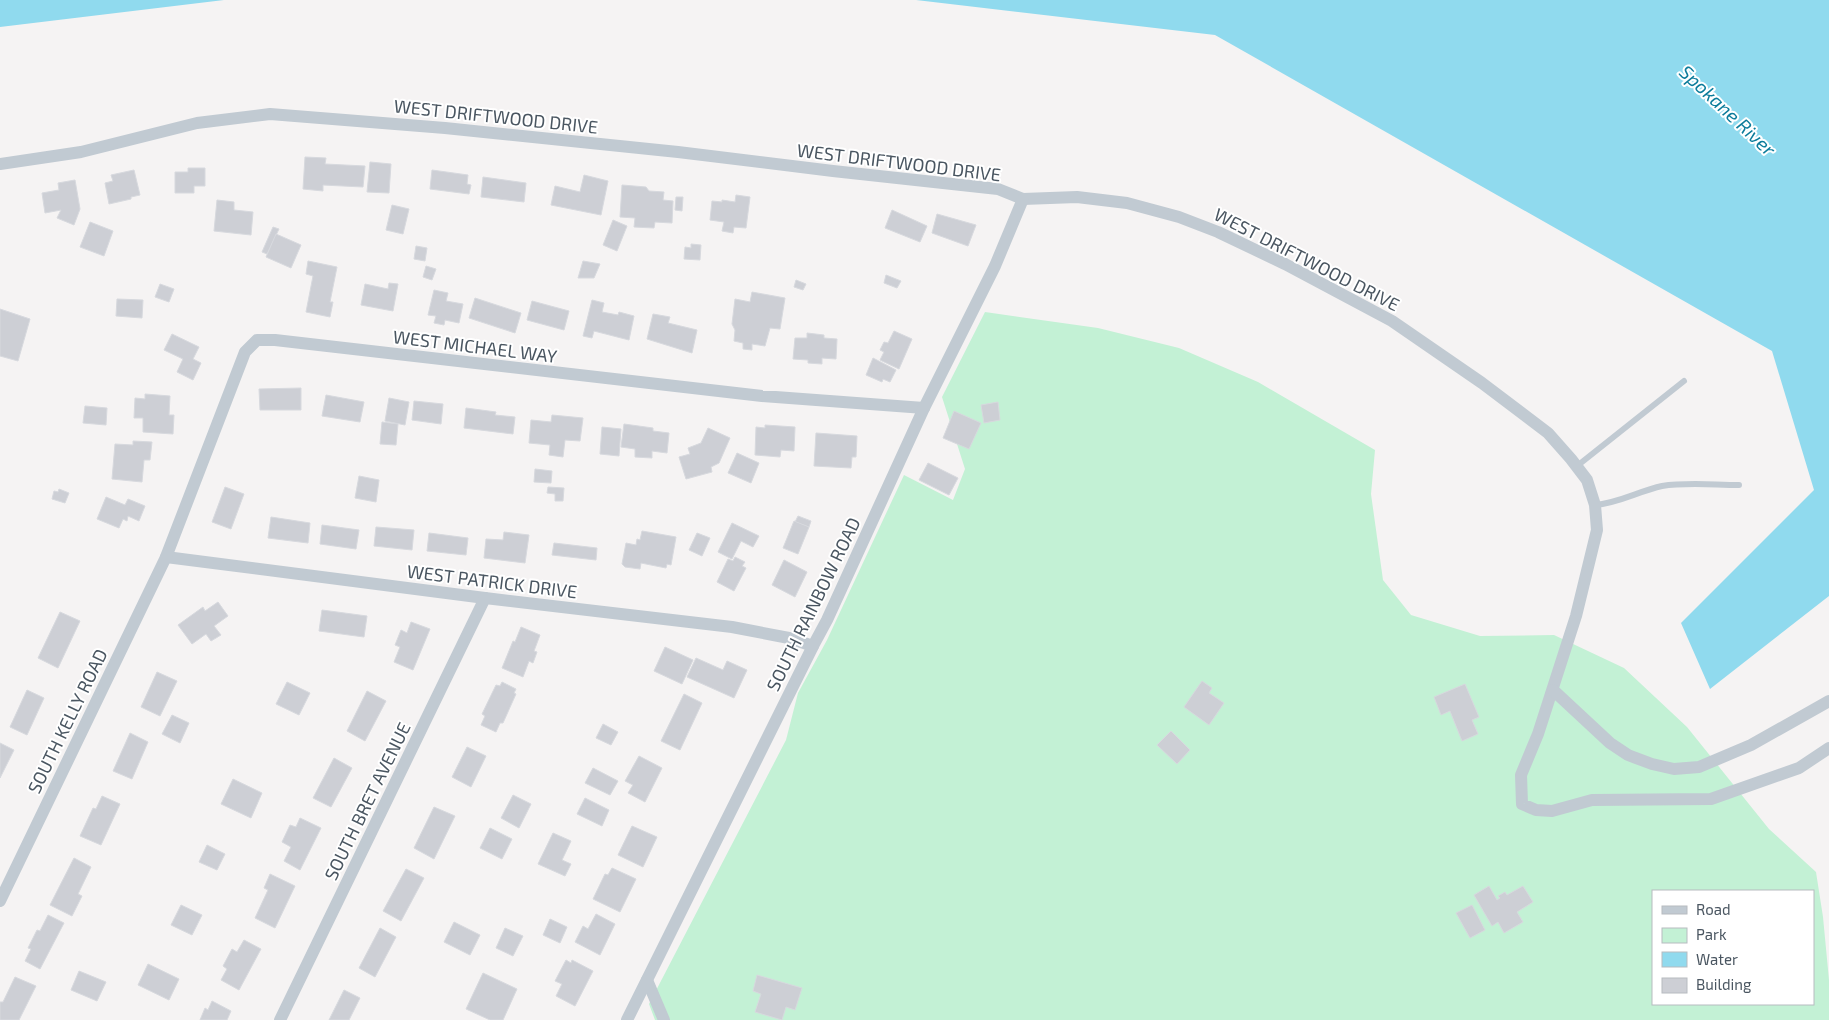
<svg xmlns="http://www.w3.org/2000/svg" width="1829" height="1020" font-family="'Exo 2',sans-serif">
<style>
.green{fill:#c3f1d5;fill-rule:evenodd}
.water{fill:#90daee}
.building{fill:#cdcfd5;stroke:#d7d9de}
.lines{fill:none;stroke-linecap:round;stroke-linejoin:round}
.lane{stroke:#c1cad2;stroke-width:6}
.street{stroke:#c1cad2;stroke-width:12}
.labels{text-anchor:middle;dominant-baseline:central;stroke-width:4;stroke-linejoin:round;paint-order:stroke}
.street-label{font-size:18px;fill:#4a5661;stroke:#fff}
.water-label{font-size:19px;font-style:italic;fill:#0c7c9b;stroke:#fff}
</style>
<rect width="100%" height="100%" fill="#f5f3f3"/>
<path class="green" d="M 985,312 L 1098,328 L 1179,348 L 1258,382 L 1375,450 L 1371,494 L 1383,580 L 1411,615 L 1480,636 L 1554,635 L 1624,668 L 1687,727 L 1769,829 L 1816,872 L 1823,917 L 1829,980 L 1829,1020 L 655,1020 L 649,1004 L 786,740 L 798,693 L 827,640 L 904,475 L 953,500 L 965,469 L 942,397 ZM 1653,891 L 1813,891 L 1813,1004 L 1653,1004 Z"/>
<g class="water">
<polygon points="0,0 224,0 0,27"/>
<polygon points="916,0 1829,0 1829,596 1710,689 1681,623 1814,490 1772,351 1215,35"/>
</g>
<g class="building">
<polygon points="305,157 326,158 325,164 365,166 363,187 323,185 323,191 303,189"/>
<polygon points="370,162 391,164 389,193 367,192"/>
<polygon points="188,168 205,168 205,186 194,186 194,193 175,193 175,172 188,172"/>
<polygon points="134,170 140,195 131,197 131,199 109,204 105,183 113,181 111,175"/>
<polygon points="432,170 468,175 467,184 471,185 469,194 430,189"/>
<polygon points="584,175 608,181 601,215 551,205 555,186 580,192"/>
<polygon points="483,177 526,183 524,202 481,197"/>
<polygon points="75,180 80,209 74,225 57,218 61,210 45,213 42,193 59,190 58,183"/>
<polygon points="622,185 646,187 649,191 664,192 663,200 673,201 672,223 655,222 654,228 634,227 635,218 620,217"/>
<polygon points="736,195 750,197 746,228 734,227 733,233 722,231 724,222 710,220 712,201 722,202 722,200 735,202"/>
<polygon points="676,197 683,197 682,211 675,210"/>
<polygon points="217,200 234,202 234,210 253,212 251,235 214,231"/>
<polygon points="392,205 409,209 403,234 386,230"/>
<polygon points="892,210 927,226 920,242 885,228"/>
<polygon points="937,214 976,225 968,246 932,233"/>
<polygon points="613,220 627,226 617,251 603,245"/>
<polygon points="90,222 113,231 104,256 80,247"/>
<polygon points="273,227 279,229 267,254 262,252"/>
<polygon points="276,234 301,245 291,268 266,257"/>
<polygon points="691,244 701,245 700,260 684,259 685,247 691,248"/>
<polygon points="416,246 427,248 425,261 414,259"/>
<polygon points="308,261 337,267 330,302 333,302 330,317 306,312 313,276 306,274"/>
<polygon points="583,261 600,264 594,278 578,278"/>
<polygon points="426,266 436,269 432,280 423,277"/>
<polygon points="886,275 901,281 897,288 884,283"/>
<polygon points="796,280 806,284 803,290 794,287"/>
<polygon points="389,283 398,284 393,311 361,305 365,284 388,289"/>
<polygon points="160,284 174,289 169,302 155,297"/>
<polygon points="434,290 448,293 446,301 463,304 459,323 445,320 444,325 434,323 436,316 428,315"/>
<polygon points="752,292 785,298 780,329 770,328 765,346 752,344 752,350 743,349 743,343 734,341 735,330 732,324 735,299 750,302"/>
<polygon points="475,298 521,313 515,333 469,318"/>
<polygon points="117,299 143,300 142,318 116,316"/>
<polygon points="592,300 604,303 602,312 618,315 619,312 634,316 629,340 594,331 592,338 583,336"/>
<polygon points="532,301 569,311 564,330 527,320"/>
<polygon points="0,309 30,319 18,361 0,356"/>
<polygon points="653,314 670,317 668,323 697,330 692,353 647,339"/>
<polygon points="894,331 912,339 899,369 880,360 884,352 880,350 884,342 888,343"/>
<polygon points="807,333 824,335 824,338 837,339 836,359 822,358 822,364 808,363 808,360 793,359 795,338 807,338"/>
<polygon points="172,334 199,347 193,359 201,363 193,380 177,372 183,359 164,350"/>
<polygon points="873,358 896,370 890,382 883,379 882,382 866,375"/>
<polygon points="301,388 301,410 260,410 259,389"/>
<polygon points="145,394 170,396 169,415 174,415 173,434 143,432 143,418 134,418 135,398 145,399"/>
<polygon points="326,395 364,402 360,422 322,416"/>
<polygon points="389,398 409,402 405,425 385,421"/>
<polygon points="414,401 443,404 441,424 412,420"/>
<polygon points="998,402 1000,420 984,423 981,405"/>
<polygon points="85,406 107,408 106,425 83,423"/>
<polygon points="466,408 496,412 495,415 515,417 513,434 464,428"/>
<polygon points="954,411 981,423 969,449 943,438"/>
<polygon points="552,415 583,418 580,441 565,440 563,457 549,455 550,445 529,443 531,420 551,422"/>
<polygon points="382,422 398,424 396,445 380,444"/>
<polygon points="624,424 653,428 653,431 669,433 667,453 652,451 652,458 635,457 635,449 621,447"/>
<polygon points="765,425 795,427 794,451 781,450 780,457 755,455 756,427 765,428"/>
<polygon points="602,427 621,429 619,456 600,454"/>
<polygon points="708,428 730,438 719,463 711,467 712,472 686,479 679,457 690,454 688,448 701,443"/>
<polygon points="816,433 857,436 856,457 852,457 851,468 814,466"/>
<polygon points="133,441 152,442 150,460 144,460 142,482 112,479 115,444 133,445"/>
<polygon points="737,453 759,463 751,483 728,473"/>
<polygon points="928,463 958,478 949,495 919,480"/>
<polygon points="535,469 552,471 551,483 534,482"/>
<polygon points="359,476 379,480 376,502 355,498"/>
<polygon points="225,487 244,494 231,529 212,522"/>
<polygon points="548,487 564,488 563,501 555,501 555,494 547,493"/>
<polygon points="59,489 69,493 65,503 52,499 54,491 58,492"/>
<polygon points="106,497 125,505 128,499 145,506 139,521 128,516 127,521 123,519 119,528 97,519"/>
<polygon points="798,516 811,521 809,527 795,522"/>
<polygon points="271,517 310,523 308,543 268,538"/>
<polygon points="794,521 809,527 798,554 783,548"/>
<polygon points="732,523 759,536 753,547 741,541 732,559 718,552"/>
<polygon points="322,525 359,530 356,549 320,544"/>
<polygon points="376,527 414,530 412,550 374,546"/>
<polygon points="642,531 676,537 671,565 667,564 666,568 641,563 640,569 625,567 622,564 626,543 636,545 637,539 640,540"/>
<polygon points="504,532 529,535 525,563 484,558 486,539 503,540"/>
<polygon points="429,533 468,538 466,555 427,551"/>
<polygon points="697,533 710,538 702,556 689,550"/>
<polygon points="554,543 597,548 596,560 552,555"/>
<polygon points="735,557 745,562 742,566 746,568 734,591 717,582 728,559 733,561"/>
<polygon points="784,560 807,572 795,597 772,585"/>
<polygon points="218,602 228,616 214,626 221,635 211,641 206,634 192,644 178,625 203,607 205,611"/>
<polygon points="322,610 367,616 364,637 319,631"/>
<polygon points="60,612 80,621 58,668 38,658"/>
<polygon points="411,622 430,629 413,670 394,662 400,647 395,645 401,630 407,633"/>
<polygon points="521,627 540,635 534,651 537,652 533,663 529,661 523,677 502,668 513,641 515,642"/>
<polygon points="665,647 693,660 682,684 654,671"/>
<polygon points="696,658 723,670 727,661 747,670 734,698 687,677"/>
<polygon points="157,672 177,681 160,716 141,707"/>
<polygon points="1202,681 1212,688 1209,693 1224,703 1209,725 1184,707"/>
<polygon points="287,682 310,693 299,715 276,704"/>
<polygon points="502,682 516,689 514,693 516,694 503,723 500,723 496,732 481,725 485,716 482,714 496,685 500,686"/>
<polygon points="1465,684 1479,717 1472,720 1478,734 1462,741 1450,711 1441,715 1434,697"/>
<polygon points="27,690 44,698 27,735 10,727"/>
<polygon points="367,691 386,701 365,741 347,731"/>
<polygon points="684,694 702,703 680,750 661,741"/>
<polygon points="172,715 189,723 180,743 162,734"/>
<polygon points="603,724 618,732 611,745 596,738"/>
<polygon points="1171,731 1190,750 1177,764 1157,745"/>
<polygon points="130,733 148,742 132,779 113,771"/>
<polygon points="0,743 14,750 0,778"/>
<polygon points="467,747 486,756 471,787 452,777"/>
<polygon points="639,756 662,768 645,802 628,793 633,785 625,781"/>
<polygon points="334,758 352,768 331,807 313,798"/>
<polygon points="593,768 618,781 610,795 585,783"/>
<polygon points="233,779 262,793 251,818 221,804"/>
<polygon points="513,795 531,804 519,828 501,818"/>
<polygon points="102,796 120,804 101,845 80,836 93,808 96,809"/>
<polygon points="585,798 609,810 602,826 577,814"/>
<polygon points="434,807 455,816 434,859 414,848"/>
<polygon points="300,818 321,828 300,870 284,861 291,847 282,842 290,825 296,827"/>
<polygon points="632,826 657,837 643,867 618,855"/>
<polygon points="490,828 512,839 502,859 480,848"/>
<polygon points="553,833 571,841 562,860 571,864 565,876 538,864"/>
<polygon points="207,845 225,854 217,870 199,862"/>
<polygon points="74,858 91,867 78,894 82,896 72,916 50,905"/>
<polygon points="612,868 636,879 620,912 593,899 605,874 608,875"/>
<polygon points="406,869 424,878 401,921 383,911"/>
<polygon points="270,874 295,886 275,928 255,918 268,890 264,888"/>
<polygon points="1489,886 1497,900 1500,898 1498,896 1505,892 1507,895 1523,886 1533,902 1517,912 1523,922 1504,933 1498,922 1492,926 1474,895"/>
<polygon points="181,905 202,915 192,935 171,925"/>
<polygon points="1472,905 1485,930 1470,938 1456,913"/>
<polygon points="596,914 615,924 600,955 575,942 583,926 588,929"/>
<polygon points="48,915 64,923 40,969 25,961 31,949 28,948 37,930 40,931"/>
<polygon points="550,919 567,927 560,943 543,935"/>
<polygon points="454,922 480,935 470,955 444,942"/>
<polygon points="380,928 396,937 375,977 359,968"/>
<polygon points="505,928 523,936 513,956 496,948"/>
<polygon points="244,940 261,949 239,990 221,980 227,969 223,966 232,949 237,952"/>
<polygon points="566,960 571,963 572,960 593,971 575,1006 556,996 562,984 555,981"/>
<polygon points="148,964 179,979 169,1000 138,985"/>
<polygon points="79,971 106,982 97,1001 71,990"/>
<polygon points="483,973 517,989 503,1020 490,1020 466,1009"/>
<polygon points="757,975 802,988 795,1010 786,1007 782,1020 755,1012 761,994 753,991"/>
<polygon points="15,977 36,986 19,1020 0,1020 0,1002 3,1002"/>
<polygon points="344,990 360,998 349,1020 329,1020"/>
<polygon points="212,1001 231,1011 227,1020 200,1020 205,1008 208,1010"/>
</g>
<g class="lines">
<g class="lane">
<polyline points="1577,466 1684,381"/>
<path d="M 1595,505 C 1619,503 1639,491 1662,486 C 1687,482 1714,485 1739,485"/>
</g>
<g class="street">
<polyline points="0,164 81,152 197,123 270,114 445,128 678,152 833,171 998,189 1023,199 1077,197 1127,203 1179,217 1218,232 1285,264 1392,321 1482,383 1548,433 1571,459 1587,480 1595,505 1597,530 1576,616 1538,734 1521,775 1522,804 1536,810 1552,811 1592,800 1711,799 1799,768 1829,748"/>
<polyline points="166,557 485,598 732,627 789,638 813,646"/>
<polyline points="1553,690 1610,743 1628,755 1652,764 1674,769 1699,767 1751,745 1829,701"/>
<polyline points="0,901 166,557 245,352 257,340 275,340 762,396 924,408"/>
<polyline points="647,980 664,1020"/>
<polyline points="280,1020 485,598"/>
<polyline points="627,1020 813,646 827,620 924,408 995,266 1023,199"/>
</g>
</g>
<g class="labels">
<g class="street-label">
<text transform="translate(496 116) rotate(6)">WEST DRIFTWOOD DRIVE</text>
<text transform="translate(899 162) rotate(7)">WEST DRIFTWOOD DRIVE</text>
<text transform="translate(1307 259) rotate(27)">WEST DRIFTWOOD DRIVE</text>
<text transform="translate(475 346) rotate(7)">WEST MICHAEL WAY</text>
<text transform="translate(492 581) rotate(7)">WEST PATRICK DRIVE</text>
<text transform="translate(813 604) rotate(-64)">SOUTH RAINBOW ROAD</text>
<text transform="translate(67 721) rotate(-64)">SOUTH KELLY ROAD</text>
<text transform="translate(367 801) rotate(-64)">SOUTH BRET AVENUE</text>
</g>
<g class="water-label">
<text transform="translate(1728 110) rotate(43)">Spokane River</text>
</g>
</g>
<rect x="1652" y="890" width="162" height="115" fill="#ffffff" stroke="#b7bbc0"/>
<rect x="1662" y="906" width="25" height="8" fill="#c1cad2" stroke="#b7bbc0"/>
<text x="1696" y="915" font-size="15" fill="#4a5661">Road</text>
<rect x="1662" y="928" width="25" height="15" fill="#c3f1d5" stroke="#b7bbc0"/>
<text x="1696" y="940" font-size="15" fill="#4a5661">Park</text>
<rect x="1662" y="952" width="25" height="15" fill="#90daee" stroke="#b7bbc0"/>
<text x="1696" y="965" font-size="15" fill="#4a5661">Water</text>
<rect x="1662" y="978" width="25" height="15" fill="#cdcfd5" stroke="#b7bbc0"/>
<text x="1696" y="990" font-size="15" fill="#4a5661">Building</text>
</svg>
